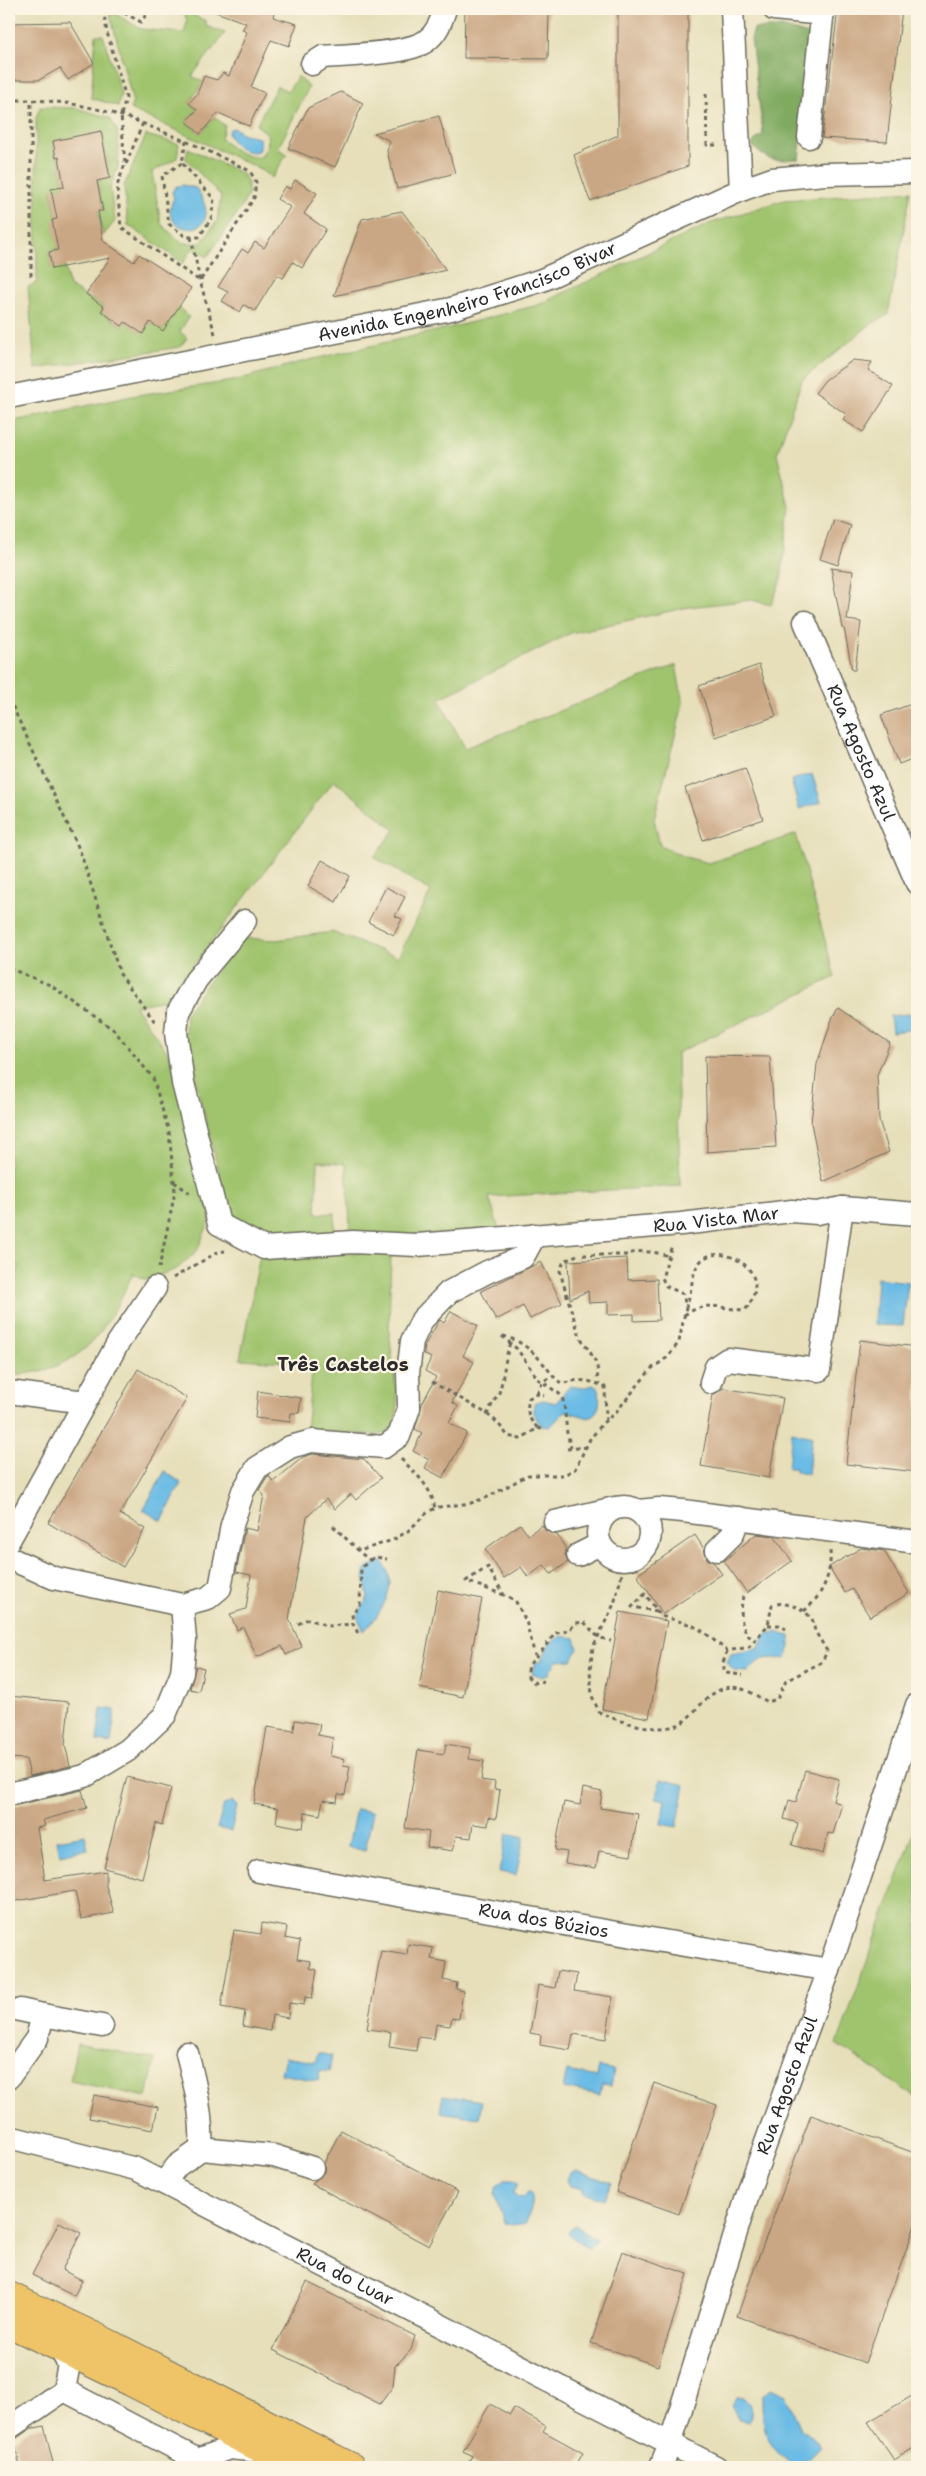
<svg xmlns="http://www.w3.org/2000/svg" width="926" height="2476" font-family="'Shantell Sans',sans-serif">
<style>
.green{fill:#a0c46e;stroke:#66784c}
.forest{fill:#80aa61;stroke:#566a46}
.water{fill:#6abbe5;stroke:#4a7388}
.building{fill:#caa784}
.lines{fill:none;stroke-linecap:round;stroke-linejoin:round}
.minor-casing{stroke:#6c6a5d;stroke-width:25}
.major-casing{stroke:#6c6a5d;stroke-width:30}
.path{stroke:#6c6a5d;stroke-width:3;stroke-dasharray:4 4;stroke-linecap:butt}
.minor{stroke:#fff;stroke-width:22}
.major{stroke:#efc469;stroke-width:28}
.labels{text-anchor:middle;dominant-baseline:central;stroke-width:4.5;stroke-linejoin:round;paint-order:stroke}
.street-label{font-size:18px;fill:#2b2b2b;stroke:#fcf5e5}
.neighbourhood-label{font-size:19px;font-weight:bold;fill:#2b2b2b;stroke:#fcf5e5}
</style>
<rect width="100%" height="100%" fill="#fcf5e5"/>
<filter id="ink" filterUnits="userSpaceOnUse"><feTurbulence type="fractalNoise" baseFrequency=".02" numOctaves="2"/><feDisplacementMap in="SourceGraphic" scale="10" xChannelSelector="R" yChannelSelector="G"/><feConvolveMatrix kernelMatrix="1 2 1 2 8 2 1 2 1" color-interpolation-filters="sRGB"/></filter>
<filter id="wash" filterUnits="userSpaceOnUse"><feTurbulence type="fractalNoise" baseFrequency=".0096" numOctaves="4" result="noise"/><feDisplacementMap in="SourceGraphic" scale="20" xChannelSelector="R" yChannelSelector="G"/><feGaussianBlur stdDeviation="1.12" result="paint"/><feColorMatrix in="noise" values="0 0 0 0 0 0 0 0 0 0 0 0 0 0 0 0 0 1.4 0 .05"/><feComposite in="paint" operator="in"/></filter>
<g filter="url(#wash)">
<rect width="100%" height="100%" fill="#e6dfba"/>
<g class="green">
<path d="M 109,10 L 141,29 L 184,33 L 187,22 L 184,11 L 206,21 L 206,26 L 225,33 L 192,76 L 203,82 L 189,103 L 197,110 L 186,121 L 200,134 L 215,117 L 225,126 L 221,138 C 231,148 246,159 261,157 L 268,145 L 267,133 L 256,125 L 277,86 L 288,91 L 298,76 L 309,87 L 278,148 L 287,154 L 272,178 L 258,168 L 130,109 L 133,102 Z"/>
<polygon points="96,35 103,35 121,94 118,106 91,98"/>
<polygon points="40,107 76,108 110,118 117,130 119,149 118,167 110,188 115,221 103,236 98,211 103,210 97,181 110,178 102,132 53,141 56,157 59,157 64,187 51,190 57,219 58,250 49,252 52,268 65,266 69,286 104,307 101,312 122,326 125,322 143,333 150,322 163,330 178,307 189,317 180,331 187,338 180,347 35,369 28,287 37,282 36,118"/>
<polygon points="146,135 179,144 177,158 152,172 161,224 182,243 201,243 217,221 221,196 186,159 188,148 241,173 248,182 248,195 241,208 207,257 193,248 183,263 128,225 124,186"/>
<path d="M 911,191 L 888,315 L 871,324 L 802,380 L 777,454 L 790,507 L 781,580 L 771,605 L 752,600 L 689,607 L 571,633 L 439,699 L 465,748 L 676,665 L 683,704 L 654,819 L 660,845 L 685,857 L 709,863 L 796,834 L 835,977 L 677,1053 L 680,1186 L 489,1197 L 500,1232 L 351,1237 L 346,1164 L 318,1161 L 316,1214 L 335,1213 L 334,1237 L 279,1237 L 247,1234 L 231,1220 L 185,1038 L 186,1013 L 240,938 L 276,940 L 332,932 L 398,957 L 431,891 L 374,857 L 395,830 L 334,780 L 168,999 L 135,1006 L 170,1056 L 211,1217 L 197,1251 L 177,1269 L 146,1280 L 133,1273 C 105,1333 83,1372 9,1375 L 9,1300 L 19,1266 L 9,1265 L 9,422 L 137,395 L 233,381 L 305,361 L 453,327 L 538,305 L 711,223 L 784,200 Z"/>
<polygon points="391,1252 389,1331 398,1406 394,1426 386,1433 377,1435 306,1430 313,1364 240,1359 260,1255"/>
<polygon points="917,1824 917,2098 837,2044"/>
<polygon points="77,2044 155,2059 147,2097 70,2081"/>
</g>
<path class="forest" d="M 782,27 L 812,36 L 799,159 C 777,160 770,163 753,147 L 753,142 L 763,134 L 751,39 L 754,29 Z"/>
<g class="water">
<path d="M 235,128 C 243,137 251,133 260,139 L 260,147 L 257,152 C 243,153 234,146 228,134 L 230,129 Z"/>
<path d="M 182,185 L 196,188 C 233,242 152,238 174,198 L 172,192 L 175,187 Z"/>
<polygon points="812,774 821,802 799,809 791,780"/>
<polygon points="917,1013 917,1029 892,1032 890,1016"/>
<polygon points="877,1278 908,1282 903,1326 874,1325"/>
<path d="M 593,1385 L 599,1389 C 600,1403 601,1410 589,1418 L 565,1411 L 550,1427 L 541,1426 L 534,1414 L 534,1403 L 543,1400 L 556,1403 L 570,1386 L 582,1388 Z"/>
<polygon points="792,1432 812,1437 808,1474 795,1472 795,1468 788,1468"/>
<polygon points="165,1471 181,1483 162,1521 143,1510"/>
<path d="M 381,1561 C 402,1582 381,1614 364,1631 L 357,1616 L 368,1597 L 364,1577 L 367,1567 Z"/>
<path d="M 776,1632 L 790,1635 L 790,1646 L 786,1659 C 767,1657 760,1657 748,1672 L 734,1671 L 727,1662 L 731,1654 L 758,1649 L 766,1634 Z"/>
<polygon points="561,1636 575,1638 578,1649 572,1660 556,1661 548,1675 541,1677 532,1674 535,1663 542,1660 549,1644"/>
<polygon points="101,1708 115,1710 111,1743 97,1741"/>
<polygon points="660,1779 685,1785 677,1827 661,1824 665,1800 656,1798"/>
<polygon points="232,1801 237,1806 231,1831 217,1828 224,1805"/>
<polygon points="356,1809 373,1812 365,1851 348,1847"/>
<polygon points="507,1833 524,1837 516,1875 499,1872"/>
<polygon points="85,1835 88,1849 60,1855 57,1840"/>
<polygon points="318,2053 332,2056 329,2072 320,2070 318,2081 281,2074 285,2057 315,2062"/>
<polygon points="599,2067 614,2070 611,2086 602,2085 600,2095 563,2088 567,2071 597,2077"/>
<polygon points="443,2095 482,2101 479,2118 440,2112"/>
<polygon points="576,2170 611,2183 604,2200 583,2193 583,2189 570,2186 567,2180 570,2173"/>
<path d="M 504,2180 L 513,2180 L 519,2183 L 513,2193 L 518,2197 L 523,2198 L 529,2191 C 537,2201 529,2214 524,2225 L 504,2223 L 495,2195 L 497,2186 Z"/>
<polygon points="575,2225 596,2240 589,2249 568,2234"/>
<path d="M 771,2388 L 786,2395 L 801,2429 L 815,2440 L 820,2448 L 806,2462 L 792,2464 C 765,2446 762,2427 762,2395 Z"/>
<polygon points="738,2396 744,2397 751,2405 751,2417 748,2422 738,2420 732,2405"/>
</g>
<g id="blocks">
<g class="building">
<polygon points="213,9 275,9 273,17 297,24 289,46 271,40 251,87 265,93 249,126 218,113 200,134 186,121 197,110 189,103 197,94 204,76 217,80 223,73 229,76 247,32 242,30 246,23 213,11"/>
<polygon points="465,9 549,9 548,59 464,58"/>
<polygon points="618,9 688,9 688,166 590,201 574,155 618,135"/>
<polygon points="838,9 902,9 887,142 822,138"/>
<polygon points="70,22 94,63 68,80 60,68 39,80 9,80 9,23"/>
<polygon points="341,92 363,103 335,167 288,148 308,108"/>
<polygon points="439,116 455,173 397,189 387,151 390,141 374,133"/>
<polygon points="101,131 110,178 97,181 103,211 98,211 103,241 134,262 139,254 191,288 163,331 150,322 143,334 125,322 122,326 101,311 104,307 86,294 110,258 52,269 49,252 58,250 52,220 57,219 51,189 64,187 59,157 56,158 53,141"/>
<polygon points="295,180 317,193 304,214 326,229 302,268 293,262 283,278 277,275 255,311 244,305 240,312 222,301 228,292 218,287 242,249 248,253 255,242 264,248 290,207 277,199 285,186 290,189"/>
<polygon points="402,211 446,270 334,296 362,219"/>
<polygon points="853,360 872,362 868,370 893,386 863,432 843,420 846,414 815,393 825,380"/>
<polygon points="833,519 850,525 838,565 820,559"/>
<polygon points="831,568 853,571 847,620 861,622 855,670 852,670 844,628 842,628"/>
<polygon points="759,665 776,716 716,737 699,686"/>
<polygon points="917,702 917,757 899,764 881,715"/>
<polygon points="745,768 763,819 703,840 685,788"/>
<polygon points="322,860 350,876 336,902 308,886"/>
<polygon points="386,887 405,897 395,916 402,919 394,935 368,922"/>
<polygon points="838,1008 890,1043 877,1075 879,1120 889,1152 823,1182 811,1123 817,1064 832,1019"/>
<polygon points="705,1056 770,1057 776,1147 707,1152"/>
<polygon points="627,1258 628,1280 657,1279 659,1320 634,1321 634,1314 608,1315 608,1302 589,1303 588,1291 570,1299 568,1261"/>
<polygon points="541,1262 562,1303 530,1319 523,1306 496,1320 481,1291"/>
<polygon points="451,1311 478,1326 463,1356 474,1362 452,1402 458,1406 449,1423 467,1433 443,1478 425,1468 429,1460 413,1451 422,1433 415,1429 422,1404 436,1377 425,1371 431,1358 424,1354 425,1345 437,1324 440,1320 444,1323"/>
<polygon points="860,1340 917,1347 917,1472 846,1464"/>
<polygon points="138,1369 187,1398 120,1514 145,1529 123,1567 48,1523"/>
<polygon points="723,1388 783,1398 769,1478 701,1466 713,1395"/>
<polygon points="258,1391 301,1398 299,1413 291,1413 290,1422 255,1418"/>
<polygon points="313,1454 364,1459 381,1478 356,1500 351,1494 335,1509 326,1499 307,1517 289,1619 302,1647 286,1655 282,1646 257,1657 243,1627 237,1630 230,1614 246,1609 251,1575 236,1572 245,1528 257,1531 264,1495 259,1490 267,1477 269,1476 273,1482 303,1457"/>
<polygon points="520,1524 528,1535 542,1525 546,1531 557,1535 566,1549 565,1555 568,1562 551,1574 544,1565 528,1577 521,1567 504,1578 485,1549"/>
<polygon points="756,1534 774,1536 792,1561 747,1593 724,1561"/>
<polygon points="695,1535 704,1549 707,1559 714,1563 722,1574 663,1614 637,1575"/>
<polygon points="861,1548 884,1551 909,1593 870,1617 852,1589 845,1593 829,1567"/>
<polygon points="438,1590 482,1599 463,1697 419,1688"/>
<polygon points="620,1612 667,1621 649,1718 602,1709"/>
<polygon points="196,1666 204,1668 199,1691 190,1689"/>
<polygon points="9,1696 69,1702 65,1745 70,1766 30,1776 26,1759 9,1758"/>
<polygon points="295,1720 320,1724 318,1735 333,1738 330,1756 344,1759 343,1765 350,1766 345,1795 338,1794 337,1802 323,1800 320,1815 305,1812 303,1828 276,1823 278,1808 254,1804 267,1727 294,1731"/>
<polygon points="446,1744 470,1748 469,1759 484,1761 481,1780 495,1782 494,1789 500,1790 496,1819 489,1817 488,1826 473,1824 471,1838 456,1836 453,1851 427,1847 429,1832 405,1828 418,1750 444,1754"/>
<polygon points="805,1770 839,1779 833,1801 842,1804 833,1834 828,1833 823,1854 792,1845 798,1823 784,1819 789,1800 796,1802"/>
<polygon points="127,1777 171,1788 162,1825 156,1823 142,1878 104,1868"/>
<polygon points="583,1788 602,1792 600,1808 638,1814 631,1856 599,1851 596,1868 565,1863 567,1852 555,1850 564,1802 580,1805"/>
<polygon points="82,1790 87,1808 43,1820 45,1826 37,1828 45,1880 106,1871 106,1886 114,1913 81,1919 75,1891 10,1902 9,1807"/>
<polygon points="262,1923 287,1927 285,1938 300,1941 297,1959 311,1961 310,1968 317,1970 312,1998 305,1997 304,2005 289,2003 288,2018 272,2015 270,2031 243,2026 245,2011 221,2007 234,1930 261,1934"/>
<polygon points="408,1944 433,1948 431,1959 446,1962 443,1980 457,1983 456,1989 463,1991 459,2019 452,2018 450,2026 436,2024 434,2039 418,2037 416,2051 389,2047 391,2032 367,2029 381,1951 407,1955"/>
<polygon points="558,1971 577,1974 574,1991 613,1997 606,2039 573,2034 570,2050 540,2045 541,2035 530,2033 538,1985 555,1988"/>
<polygon points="654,2083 717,2105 679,2214 616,2192"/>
<polygon points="94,2095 158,2107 153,2130 89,2118"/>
<polygon points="811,2115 917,2154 917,2220 865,2363 737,2316"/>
<polygon points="341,2130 458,2192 429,2246 312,2184 324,2172 324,2163"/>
<polygon points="59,2222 81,2233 62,2270 82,2280 74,2296 32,2275"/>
<polygon points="622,2251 688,2274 658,2366 591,2343"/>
<polygon points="307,2282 415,2336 411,2350 395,2366 393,2386 380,2404 273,2350"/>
<polygon points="917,2393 917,2446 894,2460 868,2422"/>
<polygon points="490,2404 510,2415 514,2408 546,2426 543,2431 583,2453 575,2467 480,2467 469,2461 472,2456 463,2451"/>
<polygon points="44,2426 54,2467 20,2467 14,2440 30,2429"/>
</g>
</g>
</g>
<g filter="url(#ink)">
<use href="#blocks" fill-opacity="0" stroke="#6c6a5d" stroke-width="1"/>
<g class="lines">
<defs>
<g id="minor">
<polyline points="732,9 741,190"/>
<polyline points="774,9 823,14"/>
<path d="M 312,64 L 323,57 C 347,55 408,54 426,41 C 437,33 441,22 445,9"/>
<polyline points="809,137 823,9"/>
<path id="s1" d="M 9,397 L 451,309 L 542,280 L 741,190 L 772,179 L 825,174 L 917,172"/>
<path id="s2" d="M 805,622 L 917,883"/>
<path id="s3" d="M 245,921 L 196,980 L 178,1012 L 176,1033 L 183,1083 L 219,1224 L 264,1248 L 353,1242 L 417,1245 L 681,1224 L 792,1211 L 817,1213 L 842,1208 L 917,1214"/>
<polyline points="711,1382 716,1367 728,1359 819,1370 842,1208"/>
<polyline points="9,1392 85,1402"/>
<circle cx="624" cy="1533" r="26"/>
<polyline points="638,1511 659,1509 683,1511 917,1542"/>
<polyline points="555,1522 615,1508"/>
<polyline points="9,1540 118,1343 155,1288"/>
<polyline points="717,1550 732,1535 739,1518"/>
<polyline points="578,1555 600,1544"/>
<polyline points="9,1558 54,1578 182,1605 208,1598 220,1588 232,1525 243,1491 257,1468 290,1447 312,1441 384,1447 399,1436 409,1408 408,1373 412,1341 422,1320 449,1292 487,1272 523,1257 535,1235"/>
<polyline points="9,1794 85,1776 128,1750 165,1715 182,1673 185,1640 182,1605"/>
<path id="s4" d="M 259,1871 L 829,1970"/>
<polyline points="20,2010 43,2015"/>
<path d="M 187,2053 C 195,2084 203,2116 201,2149"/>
<polyline points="9,2077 37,2038 43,2015 102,2026"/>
<path id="s5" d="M 9,2137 L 136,2169 L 716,2467"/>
<polyline points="164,2183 177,2166 201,2149 274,2156 312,2168"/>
<polyline points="57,2345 69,2364 64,2390 198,2460 229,2448 260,2451"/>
<polyline points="9,2428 64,2390"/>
<path id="s6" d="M 661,2467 L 670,2444 L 751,2184 L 829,1970 L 917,1705"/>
</g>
<g id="major">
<polyline points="9,2296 104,2341 351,2467"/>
<polyline points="9,2323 131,2382 297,2467"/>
</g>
</defs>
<use href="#minor" class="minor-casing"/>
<use href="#major" class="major-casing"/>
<g class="path">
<polyline points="117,9 141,22 150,9"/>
<polyline points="706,94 707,145 718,145"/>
<path d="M 9,100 C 55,99 88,105 132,119 L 202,148 L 250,171 L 256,182 L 254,198 L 200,281 L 121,227 L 117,186 L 125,164 L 121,115 L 126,98 L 107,32 L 103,9"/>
<polyline points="182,163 162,176 169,224 186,237 199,237 211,219 214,199 182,163 186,141"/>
<polyline points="126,164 143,123"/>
<polyline points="191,237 200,281 215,334"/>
<polyline points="31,276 31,100"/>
<polyline points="9,699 80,851 120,974 155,1022"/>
<polyline points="9,968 50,985 114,1030 153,1078 169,1132 175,1192 159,1268"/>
<polyline points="174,1182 190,1193"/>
<path d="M 577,1255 L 564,1261 L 560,1271 C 565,1290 571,1309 577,1328 C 582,1348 604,1360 596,1382"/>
<path d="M 583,1255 L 627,1255 C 638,1249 657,1252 668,1256"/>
<polyline points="173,1278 218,1252 225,1251"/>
<path d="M 684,1315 C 711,1299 717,1309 745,1310 C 779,1269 717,1240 700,1262 C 690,1275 693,1291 686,1306"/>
<polyline points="502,1336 517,1349 538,1379 561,1395 564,1403 567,1433 571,1448"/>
<path d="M 503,1336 C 525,1341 540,1358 553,1376"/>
<path d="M 432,1382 L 484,1412 L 497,1422 L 508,1436 L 520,1439 L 538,1428 C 528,1419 526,1412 529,1398 L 537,1394 L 544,1396"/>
<path d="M 537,1394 C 540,1385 544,1379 553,1376 L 562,1384 C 577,1378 591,1380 605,1387 L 606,1420"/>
<path d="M 487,1415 C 490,1406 498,1397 500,1390 C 504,1374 505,1358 510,1343"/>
<polyline points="538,1428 544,1430"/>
<polyline points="567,1449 587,1447"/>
<path d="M 401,1459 C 416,1474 432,1487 435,1509"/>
<polyline points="333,1526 359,1551 393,1540 408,1531 429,1511 439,1507 471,1503 488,1497 528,1475 564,1475 575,1469 590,1439 604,1422 616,1412 651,1369 668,1357 679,1342 686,1307 683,1294 666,1286 662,1278 672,1245"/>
<path d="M 626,1559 L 614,1604 L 593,1647 L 590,1670 L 592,1696 L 599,1712 C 618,1722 665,1736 683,1722 C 697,1711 707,1693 725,1688 C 740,1684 755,1695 768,1702 L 777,1699 L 786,1681 L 822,1662 L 827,1651 L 815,1631 L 812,1618 L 800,1608 L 782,1603 L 772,1605 L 768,1625 L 749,1647 L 727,1651 L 704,1632 L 692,1625 L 661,1616 L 645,1594 L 632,1607 L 657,1611"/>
<polyline points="370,1560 376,1557 387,1559"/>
<polyline points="504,1595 466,1581 488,1567 504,1595 515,1600 526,1621 535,1656"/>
<path d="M 743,1596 C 740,1612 739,1631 754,1640"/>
<path d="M 804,1611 C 822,1596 832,1575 830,1551"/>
<polyline points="298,1624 308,1619 329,1626 352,1624"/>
<polyline points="768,1625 779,1625 786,1629"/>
<polyline points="358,1633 353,1624 352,1614 360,1606 361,1568 370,1560 359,1552"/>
<polyline points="727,1651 723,1663 725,1673 743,1675"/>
<path d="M 544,1681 L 535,1683 L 528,1677 C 527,1663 532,1662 540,1653 C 546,1646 550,1639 556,1633 L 568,1631 L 576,1623 L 584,1622 L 598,1637 L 611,1641"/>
</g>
<use href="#minor" class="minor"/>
<use href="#major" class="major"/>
</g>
</g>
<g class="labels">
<g class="street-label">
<text stroke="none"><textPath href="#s1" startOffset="471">Avenida Engenheiro Francisco Bivar</textPath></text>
<text stroke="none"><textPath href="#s2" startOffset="142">Rua Agosto Azul</textPath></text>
<text stroke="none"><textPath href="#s3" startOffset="835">Rua Vista Mar</textPath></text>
<text stroke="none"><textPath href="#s4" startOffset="289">Rua dos Búzios</textPath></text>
<text stroke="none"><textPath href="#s6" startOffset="402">Rua Agosto Azul</textPath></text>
<text stroke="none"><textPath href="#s5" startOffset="366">Rua do Luar</textPath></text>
</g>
<g class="neighbourhood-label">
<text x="343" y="1364">Três Castelos</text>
</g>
</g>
<rect width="926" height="2476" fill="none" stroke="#fcf5e5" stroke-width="30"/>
</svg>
